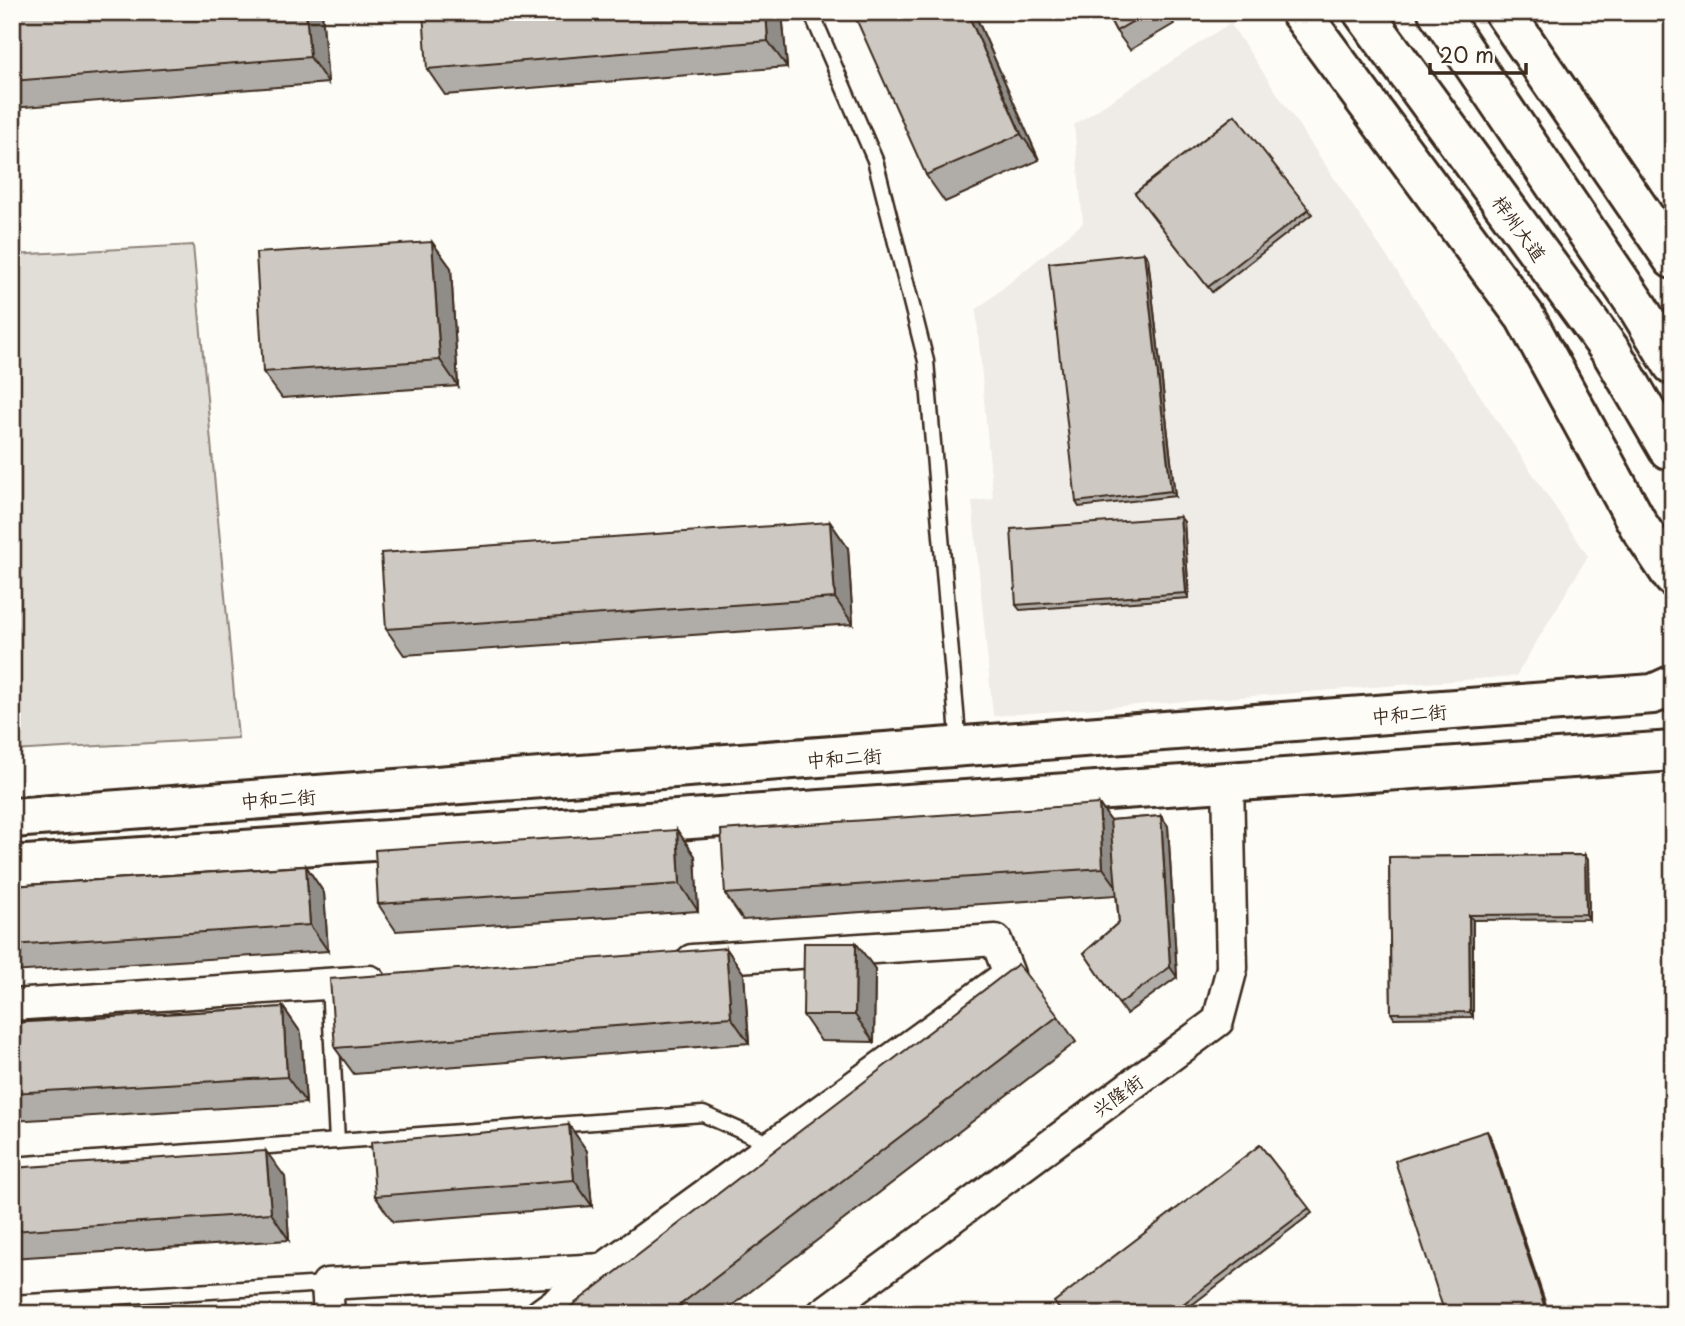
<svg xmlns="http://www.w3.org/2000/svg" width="1685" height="1326" font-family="'Playpen Sans','LXGW WenKai TC',sans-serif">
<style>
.built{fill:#efece7}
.green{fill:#e1ded7;stroke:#8e847a;stroke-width:2}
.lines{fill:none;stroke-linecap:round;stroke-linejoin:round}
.lane-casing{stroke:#3b2a1e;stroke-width:19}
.street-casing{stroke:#3b2a1e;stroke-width:35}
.secondary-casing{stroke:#3b2a1e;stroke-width:44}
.highway-casing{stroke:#3b2a1e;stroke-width:44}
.lane{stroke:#fdfcf7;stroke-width:14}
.street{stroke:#fdfcf7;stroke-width:30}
.secondary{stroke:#fdfcf7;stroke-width:38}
.highway{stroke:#fdfcf7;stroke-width:38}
.wall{fill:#b0aca7;stroke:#3b2a1e;stroke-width:2}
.shaded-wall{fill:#908c88;stroke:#3b2a1e;stroke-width:2}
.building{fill:#cdc8c2;stroke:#3b2a1e;stroke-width:2}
.labels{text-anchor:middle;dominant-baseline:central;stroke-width:6;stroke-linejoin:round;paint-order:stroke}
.street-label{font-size:19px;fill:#3b2a1e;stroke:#fdfcf7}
</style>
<rect width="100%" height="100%" fill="#fdfcf7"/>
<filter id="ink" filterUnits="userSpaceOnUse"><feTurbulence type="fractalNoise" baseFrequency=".0143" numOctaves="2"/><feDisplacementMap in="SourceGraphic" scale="14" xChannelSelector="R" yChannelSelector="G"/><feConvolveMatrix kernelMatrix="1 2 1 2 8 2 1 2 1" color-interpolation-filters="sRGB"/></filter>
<g filter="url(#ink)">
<polygon class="built" points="1230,23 1588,556 1516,676 993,716 972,501 993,499 976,310 1083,223 1074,125"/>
<polygon class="green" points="193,245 238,738 12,751 12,255"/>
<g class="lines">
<defs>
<g id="lane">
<polyline points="811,12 875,160 926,361 959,747"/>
<polyline points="329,984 337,1141"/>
<polyline points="12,1165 703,1114 773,1145"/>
<polyline points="12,1303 327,1284"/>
</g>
<g id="street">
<polyline points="12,1005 370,981"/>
<polyline points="329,1314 327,1284 603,1269"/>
<polyline points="541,1314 1009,974 996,940 692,960"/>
<polyline points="822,1314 1218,1021 1232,968 1228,780"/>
</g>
<g id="secondary">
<polyline points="1300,12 1525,317 1639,526 1673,577"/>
<polyline points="1504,12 1673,259"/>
<polyline points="12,818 1653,694 1673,685"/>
<polyline points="12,866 1673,751"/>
</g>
<g id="highway">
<polyline points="1363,12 1612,353 1668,449"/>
<polyline points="1438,12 1637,306 1673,365"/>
</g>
</defs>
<use href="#lane" class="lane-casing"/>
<use href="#street" class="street-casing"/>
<use href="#secondary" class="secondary-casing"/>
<use href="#highway" class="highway-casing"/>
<use href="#lane" class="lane"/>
<use href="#street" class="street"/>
<use href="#secondary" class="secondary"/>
<use href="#highway" class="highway"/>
</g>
<g class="wall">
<polygon points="12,12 322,12 328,83 12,108"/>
<polygon points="782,12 787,67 445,95 427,69"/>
<polygon points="974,12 1039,160 945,202 926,175"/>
<polygon points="1106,12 1167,12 1174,24 1130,50 1116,31"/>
<polygon points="1235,115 1312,214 1212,292 1135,193"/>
<polygon points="432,242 451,268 458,386 282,398 263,372"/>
<polygon points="1148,258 1175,496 1079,507 1076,502"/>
<polygon points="1180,517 1184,522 1189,598 1020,610 1016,605"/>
<polygon points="830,522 848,548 853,624 404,655 386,629"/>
<polygon points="1099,804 1110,820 1161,816 1168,826 1177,977 1126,1014 1084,953 1119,922 1116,895 743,920 725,894"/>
<polygon points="677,830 695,856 698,911 396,931 378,904"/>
<polygon points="1585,855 1588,860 1589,919 1473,920 1473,1017 1394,1018 1391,1013 1389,857"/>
<polygon points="306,866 324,893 328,951 12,972 12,886"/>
<polygon points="856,943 875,969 874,1042 821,1041 803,1015"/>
<polygon points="726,948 744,974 749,1043 354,1074 335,1048"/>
<polygon points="283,1007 301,1033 306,1103 12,1121 12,1023"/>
<polygon points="1058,1016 1076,1042 721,1314 561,1314"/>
<polygon points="569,1125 587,1151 592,1206 393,1222 375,1196"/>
<polygon points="1260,1145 1312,1213 1180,1314 1063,1314"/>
<polygon points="12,1168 285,1177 289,1240 12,1258"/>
</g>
<g class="shaded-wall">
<polygon points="306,12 322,12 328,83 310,57"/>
<polygon points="766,12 782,12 787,67 768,41"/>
<polygon points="967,12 974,12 1039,160 1021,134"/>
<polygon points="432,242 451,268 458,386 440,360"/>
<polygon points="1144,253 1148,258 1175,496 1171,491"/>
<polygon points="1180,517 1184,522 1189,598 1186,593"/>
<polygon points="830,522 848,548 853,624 835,598"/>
<polygon points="1099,804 1117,830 1122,894 1103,868"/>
<polygon points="1161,816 1168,826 1177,977 1170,967"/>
<polygon points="677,830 695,856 698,911 680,884"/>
<polygon points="1585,855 1588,860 1589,919 1586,914"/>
<polygon points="306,866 324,893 328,951 310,925"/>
<polygon points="1469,915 1473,920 1473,1017 1470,1012"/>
<polygon points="856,943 875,969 874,1042 855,1015"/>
<polygon points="726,948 744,974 749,1043 731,1017"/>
<polygon points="283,1007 301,1033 306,1103 287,1077"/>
<polygon points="569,1125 587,1151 592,1206 574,1180"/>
<polygon points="1487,1131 1490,1136 1549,1314 1547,1314"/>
<polygon points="266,1151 285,1177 289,1240 271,1213"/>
</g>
<g class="building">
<polygon points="12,12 306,12 310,57 12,81"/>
<polygon points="423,12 766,12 768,41 427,69"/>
<polygon points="853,12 967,12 1021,134 926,175"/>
<polygon points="1106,12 1149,12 1116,31"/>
<polygon points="1235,115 1309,209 1208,287 1135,193"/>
<polygon points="432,242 440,360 263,372 256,253"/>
<polygon points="1144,253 1171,491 1076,502 1049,263"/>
<polygon points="1180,517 1186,593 1016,605 1011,529"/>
<polygon points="830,522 835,598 386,629 381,553"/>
<polygon points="1099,804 1103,868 725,894 721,830"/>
<polygon points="1161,816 1170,967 1119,1004 1084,953 1119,922 1110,820"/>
<polygon points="677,830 680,884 378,904 375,850"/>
<polygon points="1585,855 1586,914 1469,915 1470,1012 1391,1013 1389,857"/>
<polygon points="306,866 310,925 12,945 12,886"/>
<polygon points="804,943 856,943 855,1015 803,1015"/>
<polygon points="726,948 731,1017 335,1048 330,979"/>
<polygon points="1018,964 1058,1016 668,1314 561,1314"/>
<polygon points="283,1007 287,1077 12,1093 12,1023"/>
<polygon points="569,1125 574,1180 375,1196 371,1142"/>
<polygon points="1487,1131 1547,1314 1445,1314 1395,1161"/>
<polygon points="1260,1145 1309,1208 1170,1314 1063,1314 1054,1302"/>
<polygon points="266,1151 271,1213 12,1231 12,1168"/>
</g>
</g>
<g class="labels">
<g class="street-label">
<text transform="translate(1520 228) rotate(54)">梓州大道</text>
<text transform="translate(1409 713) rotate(-4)">中和二街</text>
<text transform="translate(844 757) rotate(-4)">中和二街</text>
<text transform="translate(278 798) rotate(-4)">中和二街</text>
<text transform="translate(1117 1095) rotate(-36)">兴隆街</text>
</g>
</g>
<rect width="1685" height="1326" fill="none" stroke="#fdfcf7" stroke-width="42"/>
<rect x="21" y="21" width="1643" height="1284" fill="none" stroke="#3b2a1e" stroke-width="2.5" filter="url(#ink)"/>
<path d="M1430 63v10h96v-10" fill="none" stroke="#3b2a1e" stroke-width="3.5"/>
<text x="1440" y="63" font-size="21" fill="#3b2a1e" stroke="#fdfcf7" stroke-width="5" paint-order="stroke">20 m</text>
</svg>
